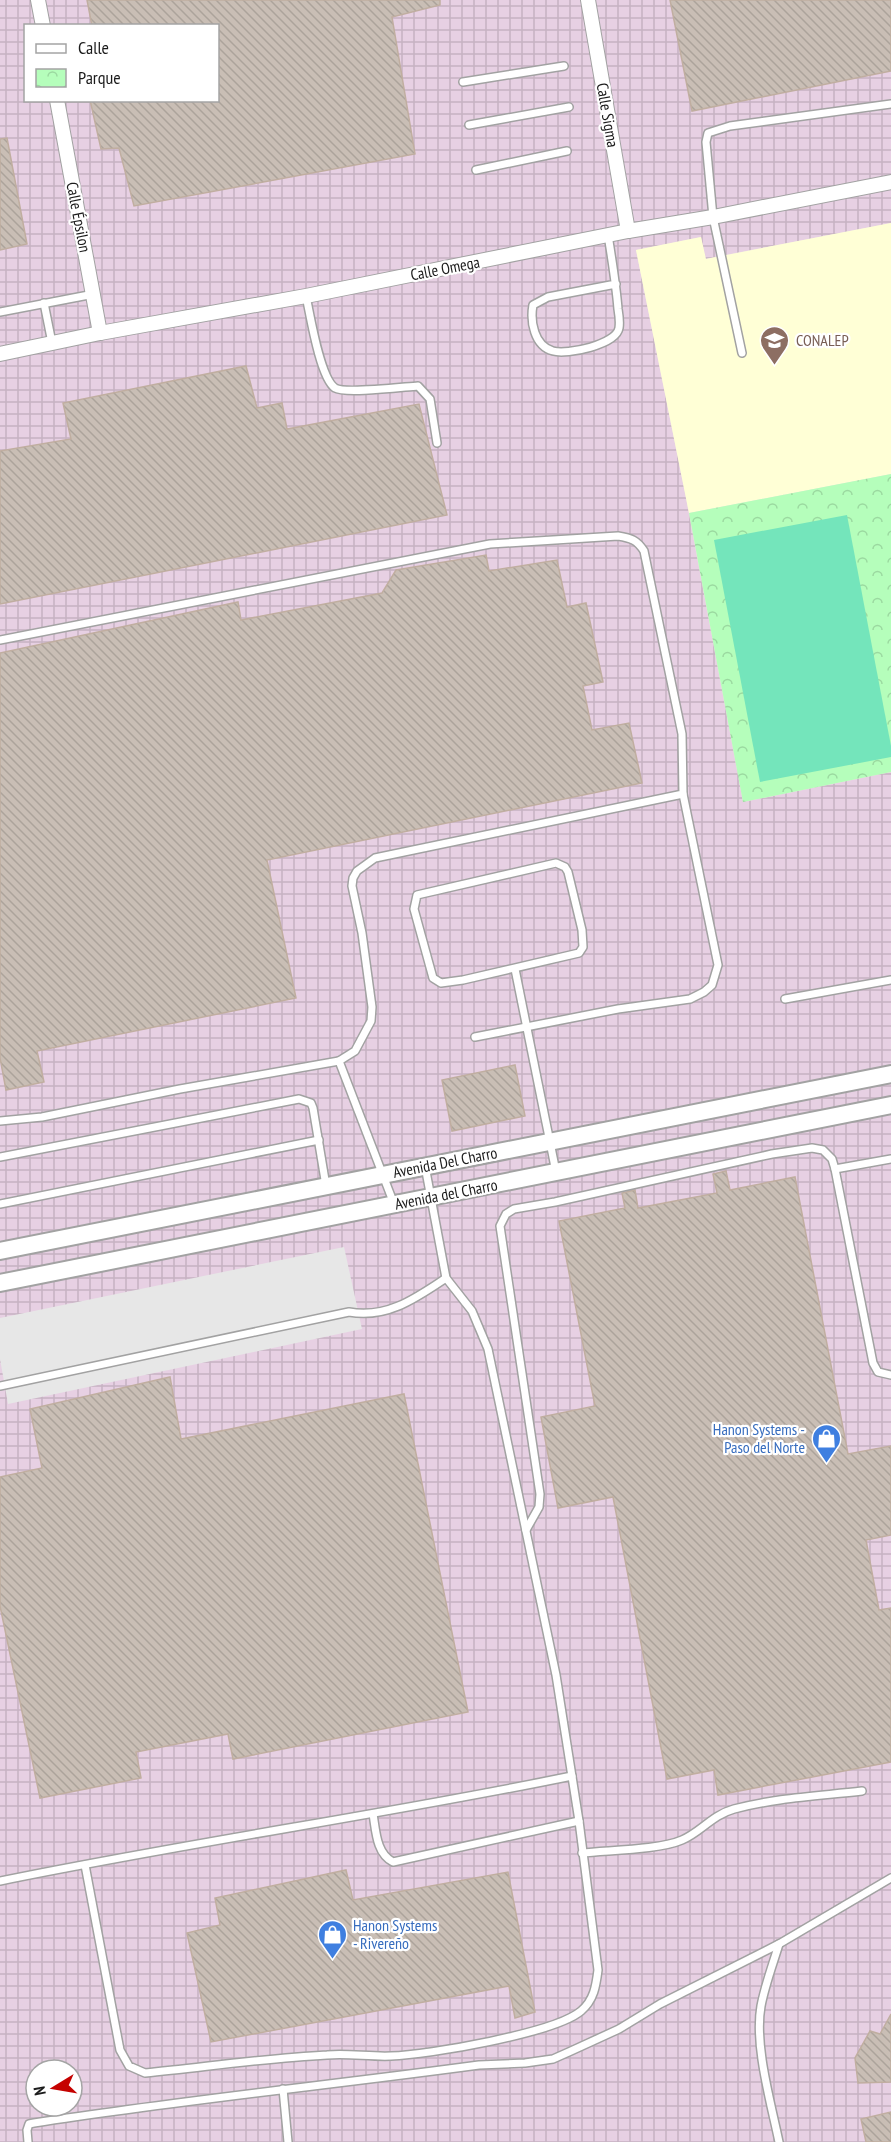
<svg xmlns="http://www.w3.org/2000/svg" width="891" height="2142" font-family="'PT Sans Narrow',sans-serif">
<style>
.industrial{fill:url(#industrial-grid);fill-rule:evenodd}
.education{fill:#ffffd6}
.park{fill:url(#park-crowns)}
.pitch{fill:#74e5bb}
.parking{fill:#e7e7e7}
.building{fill:url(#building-back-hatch);stroke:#c0aea0;stroke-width:1.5}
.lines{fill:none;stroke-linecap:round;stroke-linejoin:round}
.service-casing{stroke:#a2a2a2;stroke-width:10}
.minor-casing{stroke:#a2a2a2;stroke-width:16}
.tertiary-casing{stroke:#a2a2a2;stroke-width:20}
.service{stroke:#fff;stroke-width:7}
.minor{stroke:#fff;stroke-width:14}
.tertiary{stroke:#fff;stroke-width:16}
.labels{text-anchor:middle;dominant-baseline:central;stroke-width:4.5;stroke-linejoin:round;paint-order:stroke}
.street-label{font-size:16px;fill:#1b1b1b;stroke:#fff}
.education-label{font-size:16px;fill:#785e54;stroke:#fff;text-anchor:start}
.shop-label{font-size:16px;fill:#366cbe;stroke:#fff;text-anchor:end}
</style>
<defs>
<pattern id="industrial-grid" width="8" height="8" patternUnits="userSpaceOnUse" patternTransform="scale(1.5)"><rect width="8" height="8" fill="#e7d0e3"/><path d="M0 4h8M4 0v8" fill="none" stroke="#c6b2c2"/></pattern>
<pattern id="park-crowns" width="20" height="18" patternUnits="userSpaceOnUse" patternTransform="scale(1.5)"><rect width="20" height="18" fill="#b5febb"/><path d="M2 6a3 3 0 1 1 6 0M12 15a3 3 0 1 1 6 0" fill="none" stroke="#9bd9a0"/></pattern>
<pattern id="building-back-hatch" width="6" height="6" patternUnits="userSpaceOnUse" patternTransform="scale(1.5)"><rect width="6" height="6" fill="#c9beb5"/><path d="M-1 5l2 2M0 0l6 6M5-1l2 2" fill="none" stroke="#aca39b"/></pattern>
</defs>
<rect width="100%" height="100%" fill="#eee9de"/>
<path class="industrial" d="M 0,0 L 891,0 L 891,223 L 705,259 L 701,237 L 636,250 L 686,498 L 743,802 L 891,772 L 891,2142 L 0,2142 ZM 26,26 L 218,26 L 218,100 L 26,100 ZM 36,2070 L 72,2070 L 72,2106 L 36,2106 Z"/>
<polygon class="education" points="891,223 891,474 689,513 636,250 701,237 706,259"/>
<polygon class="park" points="891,474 891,772 743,802 689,513"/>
<polygon class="pitch" points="847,515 891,746 891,757 760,782 714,540"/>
<polygon class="parking" points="344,1247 362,1329 8,1404 0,1359 0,1318"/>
<g class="building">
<polygon points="87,0 440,0 440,5 392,17 415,154 134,206 119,148 101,149 90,100 218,100 218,26 92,26"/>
<polygon points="670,0 891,0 891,71 692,111"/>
<polygon points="7,138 27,244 0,250 0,139"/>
<polygon points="246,366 257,408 282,403 287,429 419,404 447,515 0,604 0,451 71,439 63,403"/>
<polygon points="486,555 489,571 557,560 567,607 586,603 603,682 583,686 592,730 629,723 642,783 267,860 296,998 37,1051 44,1082 6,1090 0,1058 0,653 238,602 241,620 382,593 396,570"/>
<polygon points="515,1065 525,1116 452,1131 442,1080"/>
<polygon points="726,1171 730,1190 795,1177 848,1454 891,1446 891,1535 866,1540 879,1610 891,1608 891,1762 718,1795 714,1770 667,1779 613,1497 558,1508 541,1417 595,1406 559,1221 625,1208 622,1193 635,1190 638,1208 717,1193 713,1174"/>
<polygon points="170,1377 181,1439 404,1394 468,1712 233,1759 228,1734 136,1752 141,1778 40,1798 0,1606 0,1477 42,1468 30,1409"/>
<polygon points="346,1870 353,1900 508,1872 535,2012 515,2018 509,1986 211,2042 187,1933 220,1925 215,1898"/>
<polygon points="891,2014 891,2082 858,2083 855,2058 870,2031 880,2034"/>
<polygon points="891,2112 891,2142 866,2142 861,2119"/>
</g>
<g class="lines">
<defs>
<g id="service">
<polyline points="463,82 564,66"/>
<polyline points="469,125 569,107"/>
<polyline points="476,170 567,151"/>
<path d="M 608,235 C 612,260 616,284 618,309 C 619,315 620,322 619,328 C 616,345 567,355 553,351 C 534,346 530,321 533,305 L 548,297 L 616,284"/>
<path d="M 306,296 C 310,314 320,378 335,388 C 345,394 403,387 418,386 L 430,399 L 437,443"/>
<polyline points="44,303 52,343"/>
<polyline points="0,312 94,294"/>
<polyline points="742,353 713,217 706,142 708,133 730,126 891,104"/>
<path d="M 0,640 L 490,544 L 618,536 C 631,538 637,540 644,551 L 682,734 L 683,794 L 375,858 L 357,871 L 353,878 L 352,886 L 362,933 L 372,1007 L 371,1021 L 355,1051 L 339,1061 L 394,1204"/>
<polygon points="556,863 565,867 568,872 582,930 583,947 579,953 463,980 441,983 433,978 414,909 417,895"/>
<polyline points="515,969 556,1172"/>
<polyline points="785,999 891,980"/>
<polyline points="475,1037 618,1009 690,999 704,992 712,985 718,965 683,794"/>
<polyline points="0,1121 42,1117 180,1089 339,1061"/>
<polyline points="0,1157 299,1099 311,1103 313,1108 326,1186"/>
<polyline points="835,1169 891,1159"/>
<polyline points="0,1204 319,1140"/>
<path d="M 0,1386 L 349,1312 C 387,1319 416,1298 446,1278"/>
<polyline points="526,1530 539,1507 540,1494 500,1226 506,1214 514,1209 555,1202 772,1154 812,1148 823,1150 832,1159 835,1169 873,1363 878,1372 891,1375"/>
<path d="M 373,1814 C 376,1831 376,1853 393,1862 L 579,1821"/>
<path d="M 582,1853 C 609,1850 659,1850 682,1840 C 701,1832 712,1815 734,1809 C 775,1798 819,1796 862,1791"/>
<path d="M 85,1865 L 120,2050 L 129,2066 L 145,2073 C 206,2067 266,2058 327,2055 C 348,2053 370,2057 391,2056 C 428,2055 555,2033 581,2011 C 594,2000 596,1986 598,1970 L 579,1821 L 556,1675 L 488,1349 L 472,1311 L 446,1278 L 425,1166"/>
<path d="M 0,1881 C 190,1842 382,1815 572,1776"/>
<path d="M 779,1944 C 773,1964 765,1985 761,2006 C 754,2045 771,2103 779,2142"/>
<polyline points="283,2089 288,2142"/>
<path d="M 28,2142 L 27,2130 L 29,2124 L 34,2123 C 182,2100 331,2085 479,2065 L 525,2063 L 553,2059 L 571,2051 L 619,2029 L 660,2004 L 779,1944 L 891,1878"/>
</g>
<g id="minor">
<polyline points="38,0 43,26"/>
<polyline points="588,0 628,231"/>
<polyline points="57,100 100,333"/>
<polyline points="0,354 100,333 306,296 628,231 713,217 891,182"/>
</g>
<g id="tertiary">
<polyline points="0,1251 891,1074"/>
<polyline points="0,1283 891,1105"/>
</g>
</defs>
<use href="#service" class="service-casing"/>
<use href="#minor" class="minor-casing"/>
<use href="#tertiary" class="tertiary-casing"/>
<use href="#service" class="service"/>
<use href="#minor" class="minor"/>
<use href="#tertiary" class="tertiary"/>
</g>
<defs>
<symbol id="school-pin" viewBox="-11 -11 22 30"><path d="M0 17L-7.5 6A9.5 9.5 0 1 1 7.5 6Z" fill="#8d6e63" stroke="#fff"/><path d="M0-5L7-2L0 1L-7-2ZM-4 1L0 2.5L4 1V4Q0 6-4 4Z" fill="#fff"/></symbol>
<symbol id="shop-pin" viewBox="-11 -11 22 30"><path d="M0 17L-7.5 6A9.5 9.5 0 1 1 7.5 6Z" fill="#3f7fe0" stroke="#fff"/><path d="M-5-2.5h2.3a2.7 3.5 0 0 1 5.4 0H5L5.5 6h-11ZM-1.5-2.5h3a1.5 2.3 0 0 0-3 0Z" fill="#fff"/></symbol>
</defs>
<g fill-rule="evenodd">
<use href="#school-pin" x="758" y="324" width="33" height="45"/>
<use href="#shop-pin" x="810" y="1422" width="33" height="45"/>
<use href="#shop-pin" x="316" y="1918" width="33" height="45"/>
</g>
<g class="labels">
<g class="street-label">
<text transform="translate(608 115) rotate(80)">Calle Sigma</text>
<text transform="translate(79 217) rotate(79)">Calle Épsilon</text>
<text transform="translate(445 268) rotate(-11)">Calle Omega</text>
<text transform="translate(445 1162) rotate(-11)">Avenida Del Charro</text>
<text transform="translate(446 1194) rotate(-11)">Avenida del Charro</text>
</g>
<g class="education-label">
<text x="796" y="340">CONALEP</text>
</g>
<g class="shop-label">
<text x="805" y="1429">Hanon Systems -<tspan x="805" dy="18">Paso del Norte</tspan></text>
<text x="353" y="1925" text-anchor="start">Hanon Systems<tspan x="353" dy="18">- Rivereño</tspan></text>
</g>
</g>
<rect x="24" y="24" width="195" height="78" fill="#ffffff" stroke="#a4a4a4" stroke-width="1.5"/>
<rect x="36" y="44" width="30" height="9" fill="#ffffff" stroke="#a4a4a4" stroke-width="1.5"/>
<text x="78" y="54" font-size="18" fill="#1b1b1b">Calle</text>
<rect x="36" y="69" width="30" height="18" fill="url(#park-crowns)" stroke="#a4a4a4" stroke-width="1.5"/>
<text x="78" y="84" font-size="18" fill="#1b1b1b">Parque</text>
<g transform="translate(54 2088) rotate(259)"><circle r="28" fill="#ffffff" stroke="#a4a4a4" stroke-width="1.5"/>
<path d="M0-4.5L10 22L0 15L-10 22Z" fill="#c50200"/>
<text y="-9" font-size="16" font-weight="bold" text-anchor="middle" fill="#1b1b1b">N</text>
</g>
</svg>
